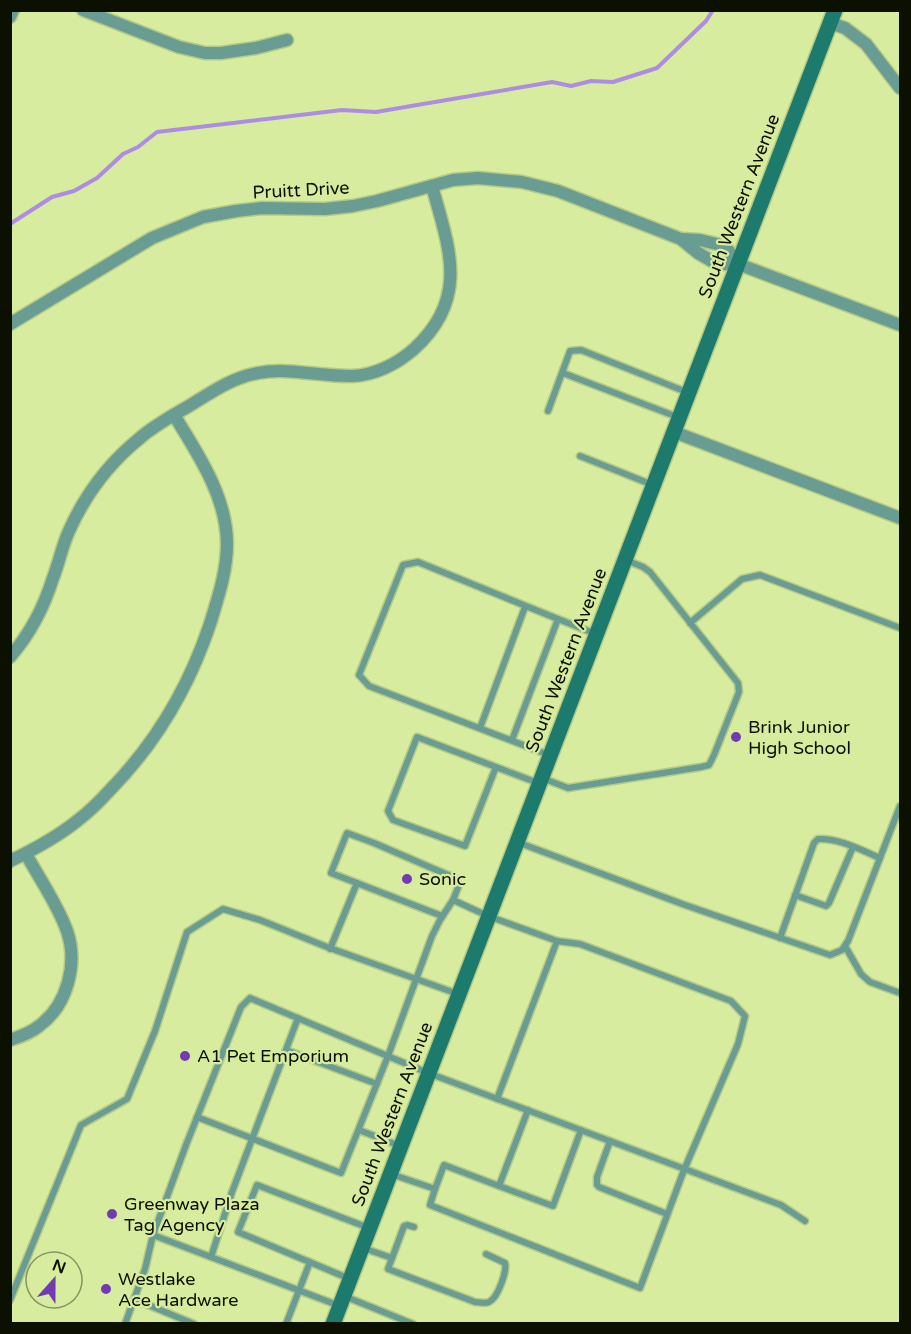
<svg xmlns="http://www.w3.org/2000/svg" width="911" height="1334" font-family="'Varela Round',sans-serif">
<style>
.lines{fill:none;stroke-linecap:round;stroke-linejoin:round}
.stream{stroke:#ae8ce3;stroke-width:4}
.service-casing{stroke:#b6c985;stroke-width:9}
.minor-casing{stroke:#b6c985;stroke-width:15}
.secondary-casing{stroke:#b6c985;stroke-width:18}
.service{stroke:#699d93;stroke-width:6}
.minor{stroke:#699d93;stroke-width:12}
.secondary{stroke:#1d7b6e;stroke-width:15}
.poi-dot{fill:#723bb2;stroke:#d7ec9e;stroke-width:2}
.labels{text-anchor:middle;dominant-baseline:central;stroke-width:4.5;stroke-linejoin:round;paint-order:stroke}
.street-label{font-size:18px;fill:#0b1000;stroke:#d7ec9e}
.poi-label{font-size:18px;fill:#0b1000;stroke:#d7ec9e;text-anchor:start}
</style>
<rect width="100%" height="100%" fill="#d7ec9e"/>
<g class="lines">
<polyline class="stream" points="10,224 52,197 74,191 97,178 123,154 138,147 157,132 342,110 376,112 552,82 571,86 591,81 613,82 657,68 706,21 713,10"/>
<defs>
<g id="service">
<polyline points="563,373 680,418"/>
<polyline points="548,411 570,351 581,350 689,393"/>
<polyline points="580,456 653,485"/>
<polyline points="558,619 596,634"/>
<polyline points="690,623 742,579 760,575 900,628"/>
<polyline points="480,728 525,607"/>
<polyline points="512,740 558,619 418,562 403,565 359,675 369,686 549,755"/>
<polyline points="496,767 465,846 393,820 388,811 417,737 538,783"/>
<polyline points="542,778 568,788 701,767 709,765 714,755 739,692 738,683 650,572 643,567 626,560"/>
<polyline points="517,842 685,905 830,955 842,950 848,941 900,806"/>
<polyline points="795,895 826,906 829,903 853,847"/>
<polyline points="442,916 331,873 347,833 374,843 455,878 459,885 453,900"/>
<path d="M 780,938 L 814,843 L 818,839 C 839,838 861,850 880,858"/>
<polyline points="845,946 861,974 870,982 900,993"/>
<polyline points="330,949 357,883"/>
<polyline points="298,1018 232,1192 211,1257 340,1306"/>
<polyline points="286,1050 377,1084"/>
<polyline points="197,1117 341,1173 388,1056 432,936 440,920 453,900 488,916 557,941"/>
<polyline points="359,1130 400,1146"/>
<polyline points="610,1141 597,1177 597,1185 599,1187 667,1214"/>
<polyline points="391,1174 435,1189 444,1165 499,1186 528,1110"/>
<polyline points="499,1186 553,1206 581,1130"/>
<polyline points="435,1189 430,1205 640,1288 684,1170 738,1044 745,1016 731,1001 580,944 557,941 497,1099"/>
<path d="M 414,1227 L 407,1225 L 404,1226 L 388,1269 L 475,1302 C 479,1302 485,1304 489,1302 C 498,1298 507,1271 505,1263 L 486,1254"/>
<polyline points="153,1235 211,1257"/>
<polyline points="363,1248 392,1258"/>
<polyline points="350,1279 238,1232 257,1185 369,1228"/>
<polyline points="344,1296 413,1324"/>
<polyline points="134,1299 194,1324"/>
<polyline points="10,1300 81,1125 127,1099 155,1031 187,932 223,909 260,920 327,947 458,994"/>
<polyline points="125,1324 145,1269 153,1235 186,1145 241,1007 250,998 428,1073 781,1205 805,1221"/>
<polyline points="286,1324 310,1262"/>
</g>
<g id="minor">
<polyline points="83,10 179,47 205,53 221,53 256,48 287,40"/>
<polyline points="10,17 13,10"/>
<polyline points="830,23 845,28 866,44 900,88"/>
<polyline points="681,239 698,253 717,264 738,264 900,325"/>
<polyline points="10,324 152,238 203,217 236,211 262,208 325,209 353,206 377,201 453,180 478,178 522,182 558,191 681,239 700,240 725,246 738,264"/>
<polyline points="674,432 900,518"/>
<path d="M 10,657 C 30,634 44,607 53,578 C 59,563 62,546 69,531 C 85,495 109,463 140,438 C 155,425 172,416 189,406 C 210,393 233,377 258,373 C 289,367 321,377 353,376 C 375,375 397,364 414,349 C 470,298 449,248 432,186"/>
<path d="M 10,861 C 33,850 57,837 77,821 C 89,812 100,801 110,790 C 156,743 189,687 210,624 C 218,598 227,571 227,544 C 227,497 198,454 174,415"/>
<path d="M 10,1040 C 21,1036 31,1033 39,1026 C 68,1005 78,963 67,931 C 58,905 39,878 26,854"/>
</g>
<polyline id="secondary" points="333,1324 835,10"/>
</defs>
<use href="#service" class="service-casing"/>
<use href="#minor" class="minor-casing"/>
<use href="#secondary" class="secondary-casing"/>
<use href="#service" class="service"/>
<use href="#minor" class="minor"/>
<use href="#secondary" class="secondary"/>
</g>
<g class="poi-dot">
<circle cx="736" cy="737" r="6"/>
<circle cx="407" cy="879" r="6"/>
<circle cx="185" cy="1056" r="6"/>
<circle cx="112" cy="1214" r="6"/>
<circle cx="106" cy="1289" r="6"/>
</g>
<g class="labels">
<g class="street-label">
<text transform="translate(301 190) rotate(-3)">Pruitt Drive</text>
<text transform="translate(739 206) rotate(-69)">South Western Avenue</text>
<text transform="translate(566 660) rotate(-69)">South Western Avenue</text>
<text transform="translate(392 1114) rotate(-69)">South Western Avenue</text>
</g>
<g class="poi-label">
<text x="748" y="727">Brink Junior<tspan x="748" dy="21">High School</tspan></text>
<text x="419" y="879">Sonic</text>
<text x="197" y="1056">A1 Pet Emporium</text>
<text x="124" y="1204">Greenway Plaza<tspan x="124" dy="21">Tag Agency</tspan></text>
<text x="118" y="1279">Westlake<tspan x="118" dy="21">Ace Hardware</tspan></text>
</g>
</g>
<rect width="911" height="1334" fill="none" stroke="#0b1000" stroke-width="24"/>
<g transform="translate(54 1280) rotate(21)"><circle r="28" fill="#d7ec9e" stroke="#85945f" stroke-width="1.5"/>
<path d="M0-4.5L10 22L0 15L-10 22Z" fill="#723bb2"/>
<text y="-9" font-size="16" font-weight="bold" text-anchor="middle" fill="#0b1000">N</text>
</g>
</svg>
